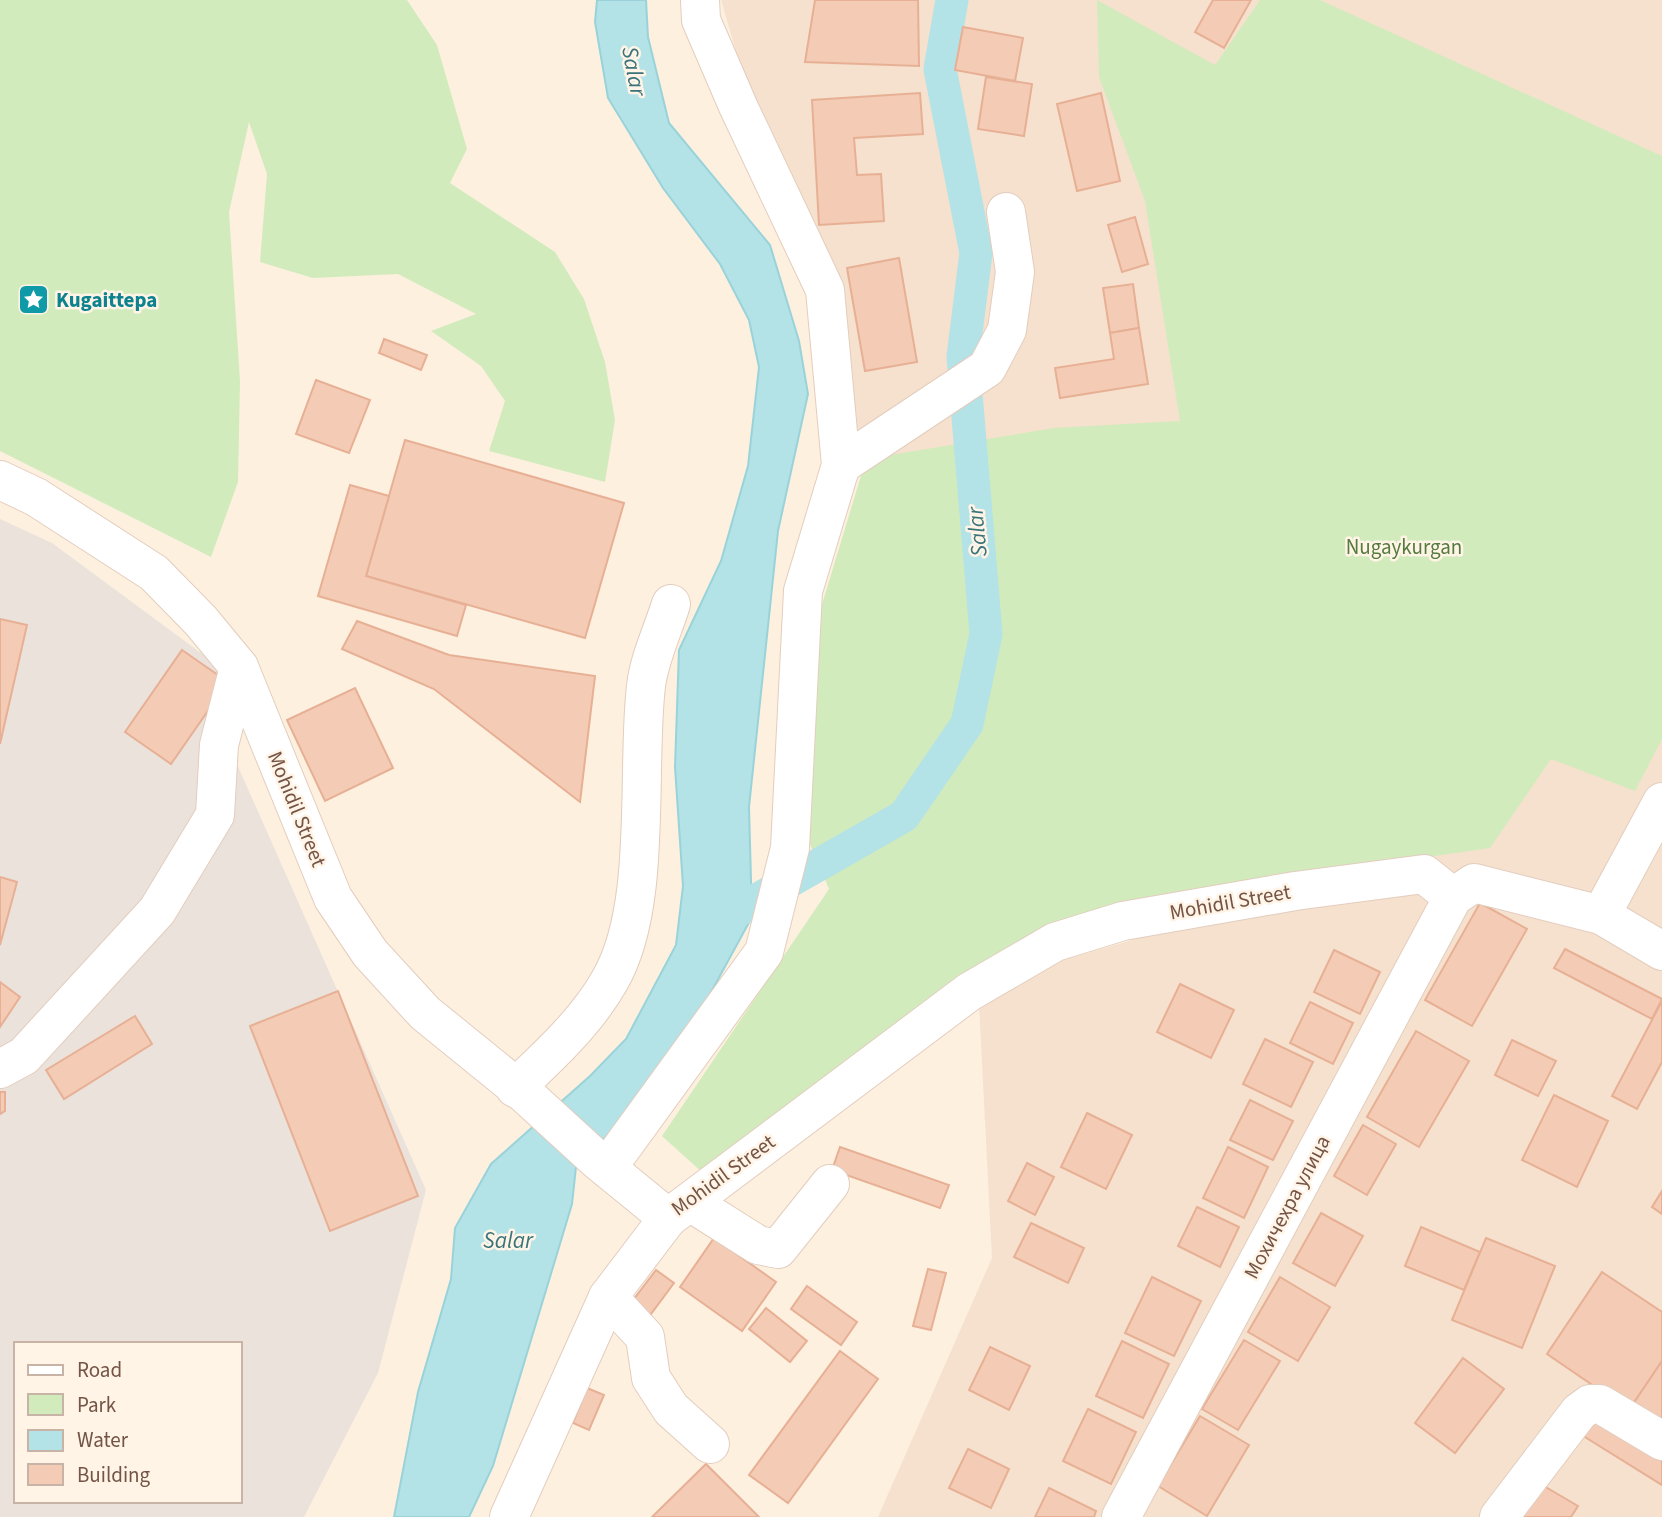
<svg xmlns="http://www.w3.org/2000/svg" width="1662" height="1517" font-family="'Source Sans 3',sans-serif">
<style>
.residential{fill:#f5e1cd}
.industrial{fill:#ebe2db;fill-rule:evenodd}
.green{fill:#d2ebbd}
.water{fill:#b3e2e7;stroke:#99d3d9;stroke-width:2}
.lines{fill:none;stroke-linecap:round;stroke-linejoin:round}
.canal{stroke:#b3e2e7;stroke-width:33}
.building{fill:#f4cbb5;stroke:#e7b095;stroke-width:2}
.minor-casing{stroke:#e3cdbe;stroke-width:40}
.minor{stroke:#fff;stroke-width:38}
.labels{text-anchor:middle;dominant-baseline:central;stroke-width:5;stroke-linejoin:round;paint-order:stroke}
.culture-label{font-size:21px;font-weight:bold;fill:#0d838f;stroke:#fff4e6;text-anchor:start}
.park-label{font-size:21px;fill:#537b3d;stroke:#fff4e6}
.street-label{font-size:21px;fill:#745446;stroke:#fff4e6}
.water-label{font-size:23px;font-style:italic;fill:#3a747b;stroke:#fff4e6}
</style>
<rect width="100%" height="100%" fill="#fdf0df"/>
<polygon class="residential" points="721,0 1662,0 1662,1517 878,1517 992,1258 978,984 1448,850 859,472"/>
<path class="industrial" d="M 0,519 L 52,543 L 228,673 L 216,717 L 426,1190 L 378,1373 L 304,1517 L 0,1517 ZM 16,1344 L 240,1344 L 240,1501 L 16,1501 Z"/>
<g class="green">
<polygon points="0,0 407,0 437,45 467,149 450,183 555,252 584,299 605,362 615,420 605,482 489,451 505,401 481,366 431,331 476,314 398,274 313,278 260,262 267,174 249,122 229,212 240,381 238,482 211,557 0,451"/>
<polygon points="1097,0 1215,65 1260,0 1320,0 1662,156 1662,739 1635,791 1551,759 1490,848 1207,889 1125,908 704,1174 662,1136 829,889 806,835 814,631 866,459 1054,428 1180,421 1145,201 1099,77"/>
</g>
<polygon class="water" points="597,0 646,0 648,37 669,123 770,245 799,341 808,394 778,531 749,807 752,917 691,1029 643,1100 576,1167 572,1204 493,1466 469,1517 394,1517 418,1392 451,1279 455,1228 491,1164 590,1076 626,1039 676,945 683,886 675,767 679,650 721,561 748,466 759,367 749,320 720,264 663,188 608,98 595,22"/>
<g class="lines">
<polyline class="canal" points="711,926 904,816 967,724 986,634 963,357 976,253 940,69 952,0"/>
</g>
<g class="building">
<polygon points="815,0 918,0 919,66 805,62"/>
<polygon points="1213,0 1251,0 1224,48 1195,32"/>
<polygon points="963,27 1023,38 1015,81 955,70"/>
<polygon points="986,77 1032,84 1024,136 978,129"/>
<polygon points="920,93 923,134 854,138 857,175 881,174 884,221 819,225 812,100"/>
<polygon points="1101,93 1120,181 1077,191 1057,104"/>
<polygon points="1135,217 1148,264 1122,272 1108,225"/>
<polygon points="899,258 917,362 865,371 847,268"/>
<polygon points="1133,284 1139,328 1110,333 1103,288"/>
<polygon points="1139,328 1148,384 1060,398 1055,368 1114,359 1110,333"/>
<polygon points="384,339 427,355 421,370 379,353"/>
<polygon points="316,380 370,400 349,453 296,434"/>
<polygon points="405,440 624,503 585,638 366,576"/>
<polygon points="350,485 389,496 366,576 466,605 457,636 318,596"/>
<polygon points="0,619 27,625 0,744"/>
<polygon points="357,621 449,655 595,676 580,802 434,689 342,649"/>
<polygon points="182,650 228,682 171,764 125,732"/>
<polygon points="355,688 393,768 325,801 287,720"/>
<polygon points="0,877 17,882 0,945"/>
<polygon points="1480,903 1527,929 1472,1026 1425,1000"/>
<polygon points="1565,949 1662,999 1652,1019 1554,968"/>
<polygon points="1334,950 1380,972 1360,1014 1314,992"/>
<polygon points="0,982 20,997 0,1027"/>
<polygon points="1180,984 1234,1010 1211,1058 1157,1032"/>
<polygon points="338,991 418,1196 330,1231 250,1026"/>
<polygon points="1662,1001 1662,1062 1637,1109 1612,1096"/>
<polygon points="1310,1002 1353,1023 1333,1064 1290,1043"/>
<polygon points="135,1016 152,1044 64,1099 46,1070"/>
<polygon points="1416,1031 1469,1061 1419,1147 1367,1117"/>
<polygon points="1265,1039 1313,1062 1291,1107 1243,1084"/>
<polygon points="1512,1040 1556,1061 1538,1096 1495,1075"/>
<polygon points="0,1092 5,1092 5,1111 0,1114"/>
<polygon points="1554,1095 1608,1121 1577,1187 1522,1160"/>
<polygon points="1250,1100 1293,1121 1273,1160 1230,1140"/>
<polygon points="1087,1113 1132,1135 1106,1189 1061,1167"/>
<polygon points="1363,1125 1396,1144 1367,1195 1334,1176"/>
<polygon points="840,1147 949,1185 940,1208 832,1170"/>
<polygon points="1228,1147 1268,1167 1244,1218 1203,1198"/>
<polygon points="1027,1163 1054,1177 1035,1215 1008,1201"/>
<polygon points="1662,1191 1662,1214 1652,1207"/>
<polygon points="1197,1207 1239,1227 1220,1267 1178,1246"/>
<polygon points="1321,1213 1363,1236 1335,1286 1293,1263"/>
<polygon points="1031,1223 1084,1248 1068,1283 1014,1257"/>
<polygon points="1421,1227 1480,1252 1464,1290 1405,1266"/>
<polygon points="714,1238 776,1282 742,1331 680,1287"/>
<polygon points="1486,1238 1555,1266 1522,1348 1452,1320"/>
<polygon points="928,1269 946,1273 931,1330 913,1326"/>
<polygon points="656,1270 674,1283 645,1322 627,1308"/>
<polygon points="1602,1272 1662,1312 1662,1361 1629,1410 1547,1354"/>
<polygon points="1152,1277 1201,1301 1174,1356 1125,1333"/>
<polygon points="1280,1277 1330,1307 1298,1361 1248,1332"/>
<polygon points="807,1286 857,1322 841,1345 791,1309"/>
<polygon points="766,1308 807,1341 790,1362 749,1329"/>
<polygon points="1244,1340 1280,1361 1238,1430 1202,1409"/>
<polygon points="1122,1341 1169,1364 1143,1418 1096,1396"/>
<polygon points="990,1347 1030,1366 1009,1410 969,1390"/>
<polygon points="840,1351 878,1379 788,1503 749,1475"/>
<polygon points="1463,1358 1504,1389 1455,1453 1415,1423"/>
<polygon points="1662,1361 1662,1432 1629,1410"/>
<polygon points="587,1388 604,1395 589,1430 573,1423"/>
<polygon points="1596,1408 1662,1450 1662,1485 1580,1434"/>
<polygon points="1088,1409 1136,1432 1111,1484 1063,1461"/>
<polygon points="1200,1416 1249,1445 1207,1516 1158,1486"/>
<polygon points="968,1449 1009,1469 991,1508 949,1488"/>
<polygon points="706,1464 759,1517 652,1517"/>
<polygon points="1537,1482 1578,1506 1571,1517 1516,1517"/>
<polygon points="1049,1488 1096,1511 1094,1517 1035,1517"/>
</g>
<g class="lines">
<defs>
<g id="minor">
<polyline points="841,465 987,368 1007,330 1015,272 1006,212"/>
<polyline points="0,480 36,497 154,573 201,621 239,667 333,898 370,953 425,1013 526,1095 597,1160 668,1218 969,992 1055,942 1123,921 1295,891 1424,874 1453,897"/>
<polyline points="1601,915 1662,802"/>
<polyline points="0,1069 24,1056 157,911 215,815 219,745 239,667"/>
<path d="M 515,1088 C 549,1056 587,1021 610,980 C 653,906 636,771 646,686 C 649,659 663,630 671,604"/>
<polyline points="607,1168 764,952 790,848 803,591 841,465 825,290 738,106 701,20 700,0"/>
<polyline points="690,1202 758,1245 778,1249 830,1184"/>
<polyline points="608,1297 645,1337 651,1378 671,1409 710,1444"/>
<polyline points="509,1517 608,1297 668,1218"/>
<polyline points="1121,1517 1453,897 1474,883 1601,915 1662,951"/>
<polyline points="1499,1517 1579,1412 1590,1404 1600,1404 1662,1441"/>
</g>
</defs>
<use href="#minor" class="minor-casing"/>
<use href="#minor" class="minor"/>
</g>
<defs>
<symbol id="sight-square" viewBox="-11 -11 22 22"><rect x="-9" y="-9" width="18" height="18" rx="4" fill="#0f9aa8" stroke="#fff4e6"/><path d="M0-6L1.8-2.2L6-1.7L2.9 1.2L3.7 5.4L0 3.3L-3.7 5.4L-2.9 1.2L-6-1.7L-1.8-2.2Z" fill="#fff"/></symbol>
</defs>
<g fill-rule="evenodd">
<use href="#sight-square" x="16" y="282" width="35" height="35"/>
</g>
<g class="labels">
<g class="culture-label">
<text x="56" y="300">Kugaittepa</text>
</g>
<g class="park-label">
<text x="1404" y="547">Nugaykurgan</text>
</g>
<g class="street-label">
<text transform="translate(297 809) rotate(68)">Mohidil Street</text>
<text transform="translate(1230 902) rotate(-10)">Mohidil Street</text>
<text transform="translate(723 1175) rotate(-36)">Mohidil Street</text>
<text transform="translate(1287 1207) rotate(-62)">Мохичехра улица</text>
</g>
<g class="water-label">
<text transform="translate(634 71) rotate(79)">Salar</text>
<text transform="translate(977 532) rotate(-95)">Salar</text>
<text x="508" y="1240">Salar</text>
</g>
</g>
<rect x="14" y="1342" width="228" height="161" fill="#fff4e6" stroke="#c7b4a6" stroke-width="2"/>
<rect x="28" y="1365" width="35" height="10" fill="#ffffff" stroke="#c7b4a6" stroke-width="2"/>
<text x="77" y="1377" font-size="21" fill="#745446">Road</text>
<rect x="28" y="1394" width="35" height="21" fill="#d2ebbd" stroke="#c7b4a6" stroke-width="2"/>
<text x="77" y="1412" font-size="21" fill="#745446">Park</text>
<rect x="28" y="1430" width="35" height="21" fill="#b3e2e7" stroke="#c7b4a6" stroke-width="2"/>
<text x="77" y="1447" font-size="21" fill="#745446">Water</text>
<rect x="28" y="1464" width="35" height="21" fill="#f4cbb5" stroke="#c7b4a6" stroke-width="2"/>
<text x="77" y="1482" font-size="21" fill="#745446">Building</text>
</svg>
